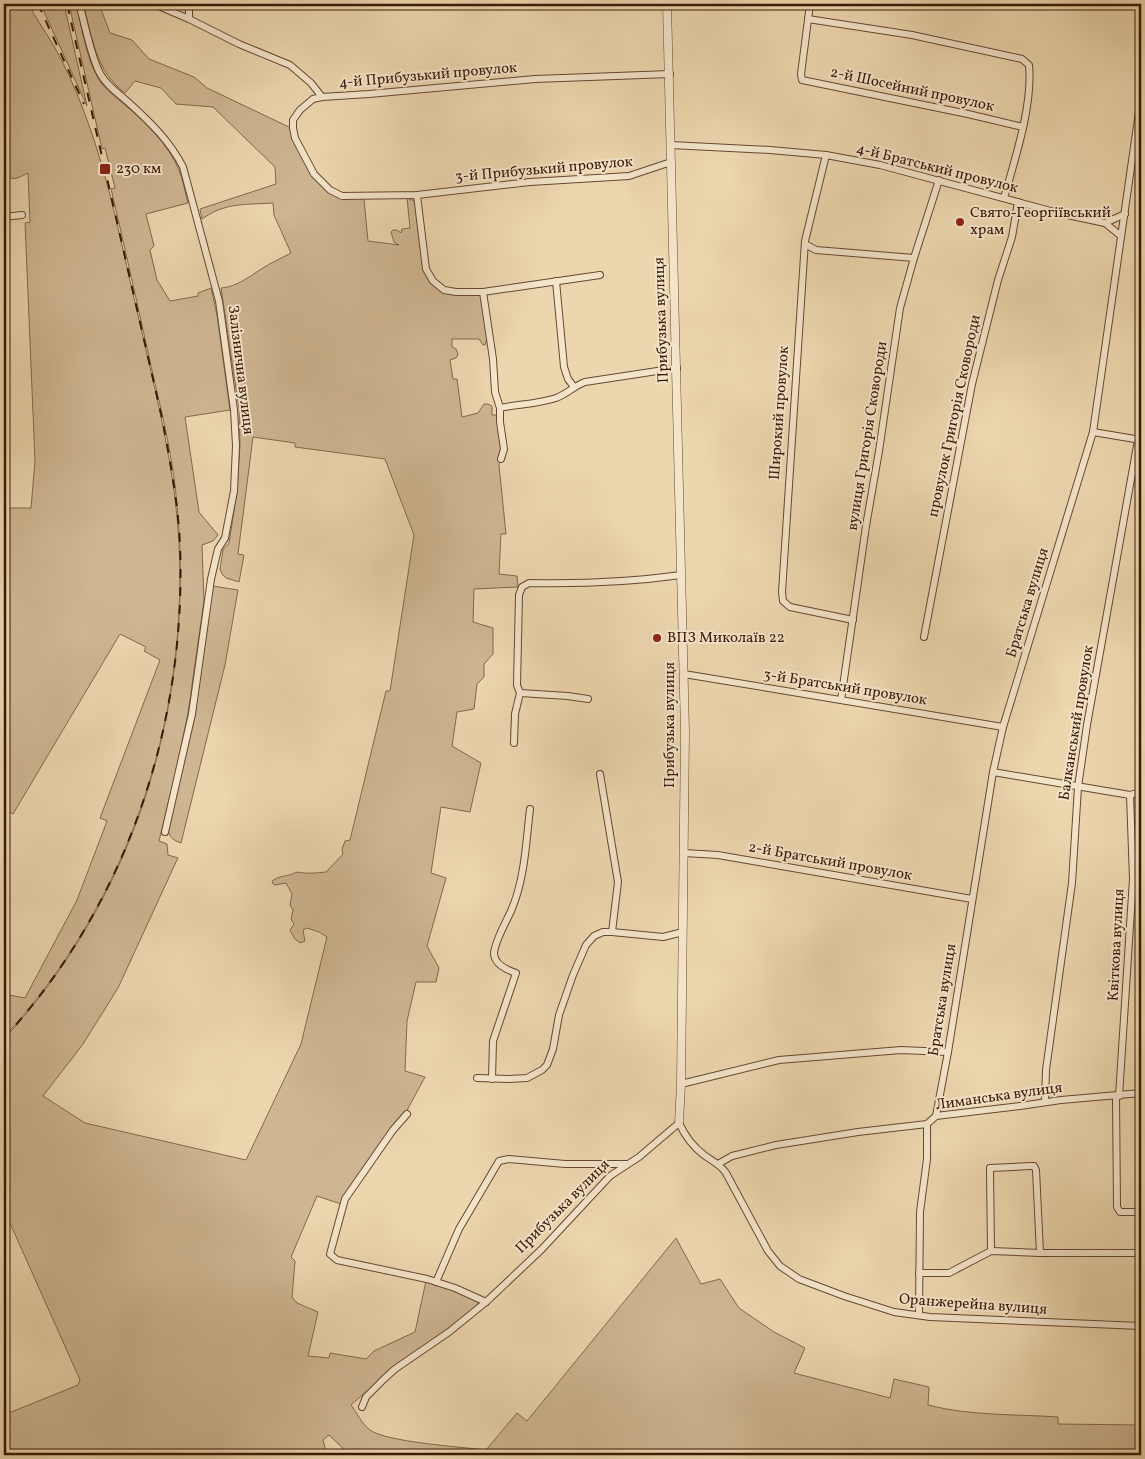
<svg xmlns="http://www.w3.org/2000/svg" width="1145" height="1459" font-family="Vollkorn,serif">
<style>
.green{fill:#ceb692;stroke:#84684c}
.lines{fill:none;stroke-linecap:round;stroke-linejoin:round}
.minor-casing{stroke:#664831;stroke-width:8}
.tertiary-casing{stroke:#664831;stroke-width:9}
.minor{stroke:#f3e4ca;stroke-width:6}
.tertiary{stroke:#f3e4ca;stroke-width:8}
.rail{stroke:#3a1907;stroke-width:2;stroke-dasharray:9 9;stroke-linecap:butt}
.poi-dot{fill:#8f2418;stroke:#f3e4ca;stroke-width:2}
.labels{text-anchor:middle;dominant-baseline:central;stroke-width:4;stroke-linejoin:round;paint-order:stroke}
.street-label{font-size:15px;fill:#3a1907;stroke:#f3e4ca}
.poi-label{font-size:15px;fill:#3a1907;stroke:#f3e4ca;text-anchor:start}
</style>
<rect width="100%" height="100%" fill="#ecd6ae"/>
<filter id="stains"><feTurbulence type="fractalNoise" baseFrequency=".004" numOctaves="4"/><feColorMatrix values="0 0 0 0 .2 0 0 0 0 .09 0 0 0 0 .02 0 0 0 .5 -.17"/></filter>
<radialGradient id="worn" r=".72"><stop offset=".6" stop-color="#630" stop-opacity="0"/><stop offset="1" stop-color="#630" stop-opacity=".3"/></radialGradient>
<g class="green">
<path d="M 4,4 L 28,4 C 39,23 52,41 62,61 C 71,79 79,98 86,117 C 110,181 122,249 138,315 C 155,391 175,466 179,544 C 188,723 126,906 4,1037 L 4,994 L 25,998 L 77,900 L 107,821 L 100,818 L 160,660 L 144,651 L 146,647 L 120,634 L 13,814 L 4,809 L 4,508 L 31,508 L 35,461 L 25,223 L 30,222 L 28,173 C 23,175 17,180 11,178 C 8,177 6,176 4,177 Z"/>
<polygon points="40,4 64,4 87,106 41,5 53,5"/>
<path d="M 69,4 L 76,4 C 81,25 87,60 98,78 C 104,89 115,96 125,105 C 146,123 168,144 179,170 C 183,180 185,192 188,203 L 146,214 L 154,246 L 150,250 L 157,280 L 170,301 L 198,296 L 198,293 L 211,288 L 217,315 L 230,410 L 185,417 L 199,512 L 218,535 L 213,541 L 202,545 L 204,601 L 188,713 L 177,767 L 159,841 L 167,844 L 168,855 L 178,858 L 176,862 L 118,988 L 83,1044 L 43,1096 L 85,1123 L 246,1160 L 301,1044 L 327,937 L 319,932 L 307,928 L 303,930 L 305,941 L 300,943 L 294,938 L 290,930 L 294,924 L 291,919 L 293,910 L 290,905 L 292,894 L 286,883 L 275,885 L 273,884 L 272,881 C 280,875 288,877 297,872 C 306,874 316,873 326,872 L 343,854 L 342,849 L 345,841 L 350,840 L 386,691 L 390,691 L 414,535 L 385,459 L 295,447 L 295,443 L 253,437 L 238,554 L 244,555 L 239,582 L 226,578 L 222,574 L 220,569 L 223,550 L 229,543 L 237,492 L 240,445 L 239,409 L 221,288 C 237,287 250,276 263,268 C 272,262 282,258 291,253 L 274,215 L 273,203 C 245,205 226,202 202,219 L 200,209 L 276,184 L 275,167 L 213,107 L 176,104 L 161,88 L 135,81 L 125,93 C 95,70 93,39 83,4 L 99,4 L 110,33 L 132,40 L 149,59 L 194,77 L 207,88 L 291,128 L 294,138 L 329,192 L 364,199 L 368,241 L 399,245 L 394,242 L 391,232 L 393,230 L 397,230 L 401,233 L 402,229 L 410,228 L 407,198 L 415,201 L 424,265 L 435,286 L 479,294 L 482,296 L 488,336 L 485,345 L 483,345 L 479,339 L 452,339 L 452,347 L 456,349 L 458,354 L 456,358 L 450,360 L 453,379 L 457,379 L 462,417 L 478,413 L 484,404 L 488,404 L 492,406 L 492,415 L 498,415 L 502,447 L 499,465 L 506,534 L 501,534 L 499,574 L 517,576 L 518,587 L 474,589 L 473,622 L 493,628 L 493,654 L 484,664 L 484,677 L 477,684 L 474,709 L 457,712 L 452,746 L 481,763 L 470,812 L 441,807 L 431,873 L 446,878 L 427,946 L 439,968 L 436,982 L 416,982 L 407,1021 L 405,1071 L 425,1077 L 405,1114 L 341,1204 L 317,1196 L 291,1257 L 295,1261 L 292,1297 L 297,1303 L 318,1312 L 308,1356 L 329,1358 L 330,1353 L 366,1359 L 374,1351 L 415,1332 L 426,1281 L 454,1290 L 478,1301 L 478,1304 L 449,1329 L 393,1368 L 351,1405 C 357,1413 362,1424 370,1430 C 386,1442 462,1447 486,1450 L 517,1413 L 527,1421 L 676,1238 L 701,1284 L 720,1279 L 739,1308 L 774,1332 L 805,1348 L 794,1373 L 890,1398 L 894,1379 L 929,1387 L 928,1405 C 970,1416 1015,1414 1058,1417 L 1058,1424 L 1141,1425 L 1141,1455 L 350,1455 L 329,1435 L 323,1440 L 327,1455 L 4,1455 L 4,1415 L 78,1385 L 80,1380 L 10,1223 L 4,1223 L 4,1154 L 7,1153 L 4,1142 L 4,1039 C 142,890 199,685 175,486 C 170,445 160,405 151,366 C 138,307 125,248 111,189 L 115,188 L 105,148 L 102,149 Z"/>
<path d="M 213,586 L 238,590 L 225,665 L 181,843 C 173,840 171,839 168,831 L 195,715 Z"/>
</g>
<g class="lines">
<defs>
<g id="minor">
<path d="M 79,4 C 85,23 91,59 101,75 C 107,86 118,93 128,102 C 149,121 170,141 183,167 L 219,301 L 234,410 L 236,446 L 234,491 L 225,538 L 218,549 L 211,579 L 192,714 L 165,832"/>
<polyline points="154,4 189,19 239,44 290,65 311,83 322,97 369,94 535,79 670,74"/>
<polyline points="189,4 189,19"/>
<polyline points="810,4 801,74 802,80 968,114 1023,127"/>
<path d="M 808,19 L 912,35 L 1022,59 L 1029,65 C 1033,105 1015,159 1004,198"/>
<polyline points="322,97 313,99 300,110 293,120 293,128 295,138 314,174 330,190 342,196 417,195 530,182 629,176 671,162"/>
<polyline points="671,145 770,150 826,155 880,165 1058,213 1105,223 1121,236"/>
<polyline points="826,155 805,241 782,592 783,601 790,607 853,620"/>
<polyline points="417,195 426,269 433,281 444,290 456,292 483,292 600,275"/>
<polyline points="4,217 22,215"/>
<polyline points="1105,223 1125,214"/>
<polyline points="805,244 816,250 914,258"/>
<polyline points="556,281 564,367 568,379 574,387"/>
<polyline points="483,292 493,359 495,392 500,408 500,422 504,449 501,459"/>
<path d="M 500,408 C 519,404 538,404 556,398 C 567,394 574,386 585,382 L 677,368"/>
<polyline points="1093,432 1141,440"/>
<polyline points="924,637 972,384 998,280 1012,237 1018,202"/>
<polyline points="684,674 1003,727"/>
<polyline points="520,693 568,696 588,699"/>
<polyline points="841,700 866,526 879,451 900,308 914,258 939,180"/>
<path d="M 514,743 L 515,714 L 520,693 L 517,685 L 519,595 L 522,587 L 529,583 C 580,584 631,582 681,575"/>
<polyline points="993,772 1130,795 1141,792"/>
<polyline points="600,774 618,882 612,932"/>
<polyline points="684,853 718,855 972,899"/>
<polyline points="477,1078 509,1079 527,1078 542,1070 547,1065 553,1049 559,1015 573,975 586,945 594,936 603,932 612,932 663,937 683,932"/>
<path d="M 492,1079 L 493,1041 L 516,973 C 507,970 495,965 494,954 C 494,943 506,922 511,911 C 525,879 526,842 530,809"/>
<polyline points="681,1084 779,1060 901,1050 948,1052"/>
<polyline points="1116,1096 1117,1207 1120,1212 1141,1212"/>
<polyline points="1119,1096 1133,879 1130,795"/>
<polyline points="1045,1102 1046,1070 1072,883 1078,787 1087,725 1138,440"/>
<polyline points="407,1114 393,1130 345,1199 330,1254 337,1260 427,1279 455,1288 486,1302"/>
<polyline points="936,1116 948,1052 993,772 1003,727 1093,432 1141,98"/>
<polyline points="718,1164 732,1156 776,1145 858,1132 927,1124 936,1116 1020,1106 1061,1100 1141,1093"/>
<polyline points="991,1251 990,1168 1031,1166 1034,1166 1036,1170 1040,1253"/>
<polyline points="919,1273 949,1273 991,1251 1040,1253 1141,1253"/>
<polyline points="436,1282 459,1229 499,1161 509,1159 565,1164 626,1164"/>
<polyline points="919,1315 920,1212 927,1159 927,1124"/>
<path d="M 362,1407 L 366,1397 L 384,1379 L 395,1369 L 449,1332 L 486,1302 L 542,1249 L 610,1176 L 639,1157 L 679,1123 C 685,1136 692,1146 704,1155 C 712,1161 720,1164 726,1173 L 768,1251 L 780,1266 L 799,1279 L 844,1296 L 894,1312 L 930,1317 L 1141,1326"/>
</g>
<polyline id="tertiary" points="667,4 685,732 681,1084 679,1123"/>
</defs>
<use href="#minor" class="minor-casing"/>
<use href="#tertiary" class="tertiary-casing"/>
<use href="#minor" class="minor"/>
<use href="#tertiary" class="tertiary"/>
<g class="rail">
<polyline points="38,4 84,104"/>
<path d="M 4,1038 C 126,906 187,725 180,545 C 178,502 170,460 162,418 L 67,4"/>
</g>
</g>
<g class="poi-dot">
<rect x="99" y="163" width="12" height="12" rx="2.5"/>
<circle cx="960" cy="222" r="5"/>
<circle cx="657" cy="638" r="5"/>
</g>
<g class="labels">
<g class="street-label">
<text transform="translate(428 76) rotate(-5)">4-й Прибузький провулок</text>
<text transform="translate(912 90) rotate(12)">2-й Шосейний провулок</text>
<text transform="translate(937 169) rotate(14)">4-й Братський провулок</text>
<text transform="translate(544 170) rotate(-5)">3-й Прибузький провулок</text>
<text transform="translate(662 320) rotate(-92)">Прибузька вулиця</text>
<text transform="translate(240 370) rotate(83)">Залізнична вулиця</text>
<text transform="translate(780 413) rotate(-86)">Широкий провулок</text>
<text transform="translate(955 416) rotate(-78)">провулок Григорія Сковороди</text>
<text transform="translate(868 436) rotate(-81)">вулиця Григорія Сковороди</text>
<text transform="translate(1028 603) rotate(-73)">Братська вулиця</text>
<text transform="translate(845 688) rotate(9)">3-й Братський провулок</text>
<text transform="translate(1077 723) rotate(-81)">Балканський провулок</text>
<text transform="translate(670 725) rotate(-90)">Прибузька вулиця</text>
<text transform="translate(830 862) rotate(10)">2-й Братський провулок</text>
<text transform="translate(1117 945) rotate(-87)">Квіткова вулиця</text>
<text transform="translate(943 1000) rotate(-81)">Братська вулиця</text>
<text transform="translate(999 1097) rotate(-8)">Лиманська вулиця</text>
<text transform="translate(563 1207) rotate(-45)">Прибузька вулиця</text>
<text transform="translate(973 1305) rotate(4)">Оранжерейна вулиця</text>
</g>
<g class="poi-label">
<text x="116" y="169">230 км</text>
<text x="970" y="213">Свято-Георгіївський<tspan x="970" dy="17">храм</tspan></text>
<text x="667" y="638">ВПЗ Миколаїв 22</text>
</g>
</g>
<rect width="1145" height="1459" fill="none" stroke="#ecd6ae" stroke-width="20"/>
<rect x="5" y="5" width="1135" height="1449" fill="none" stroke="#3a1907" stroke-width="2.5"/>
<rect x="10" y="10" width="1125" height="1439" fill="none" stroke="#3a1907"/>
<rect width="100%" height="100%" filter="url(#stains)"/>
<rect width="100%" height="100%" fill="url(#worn)"/>
</svg>
